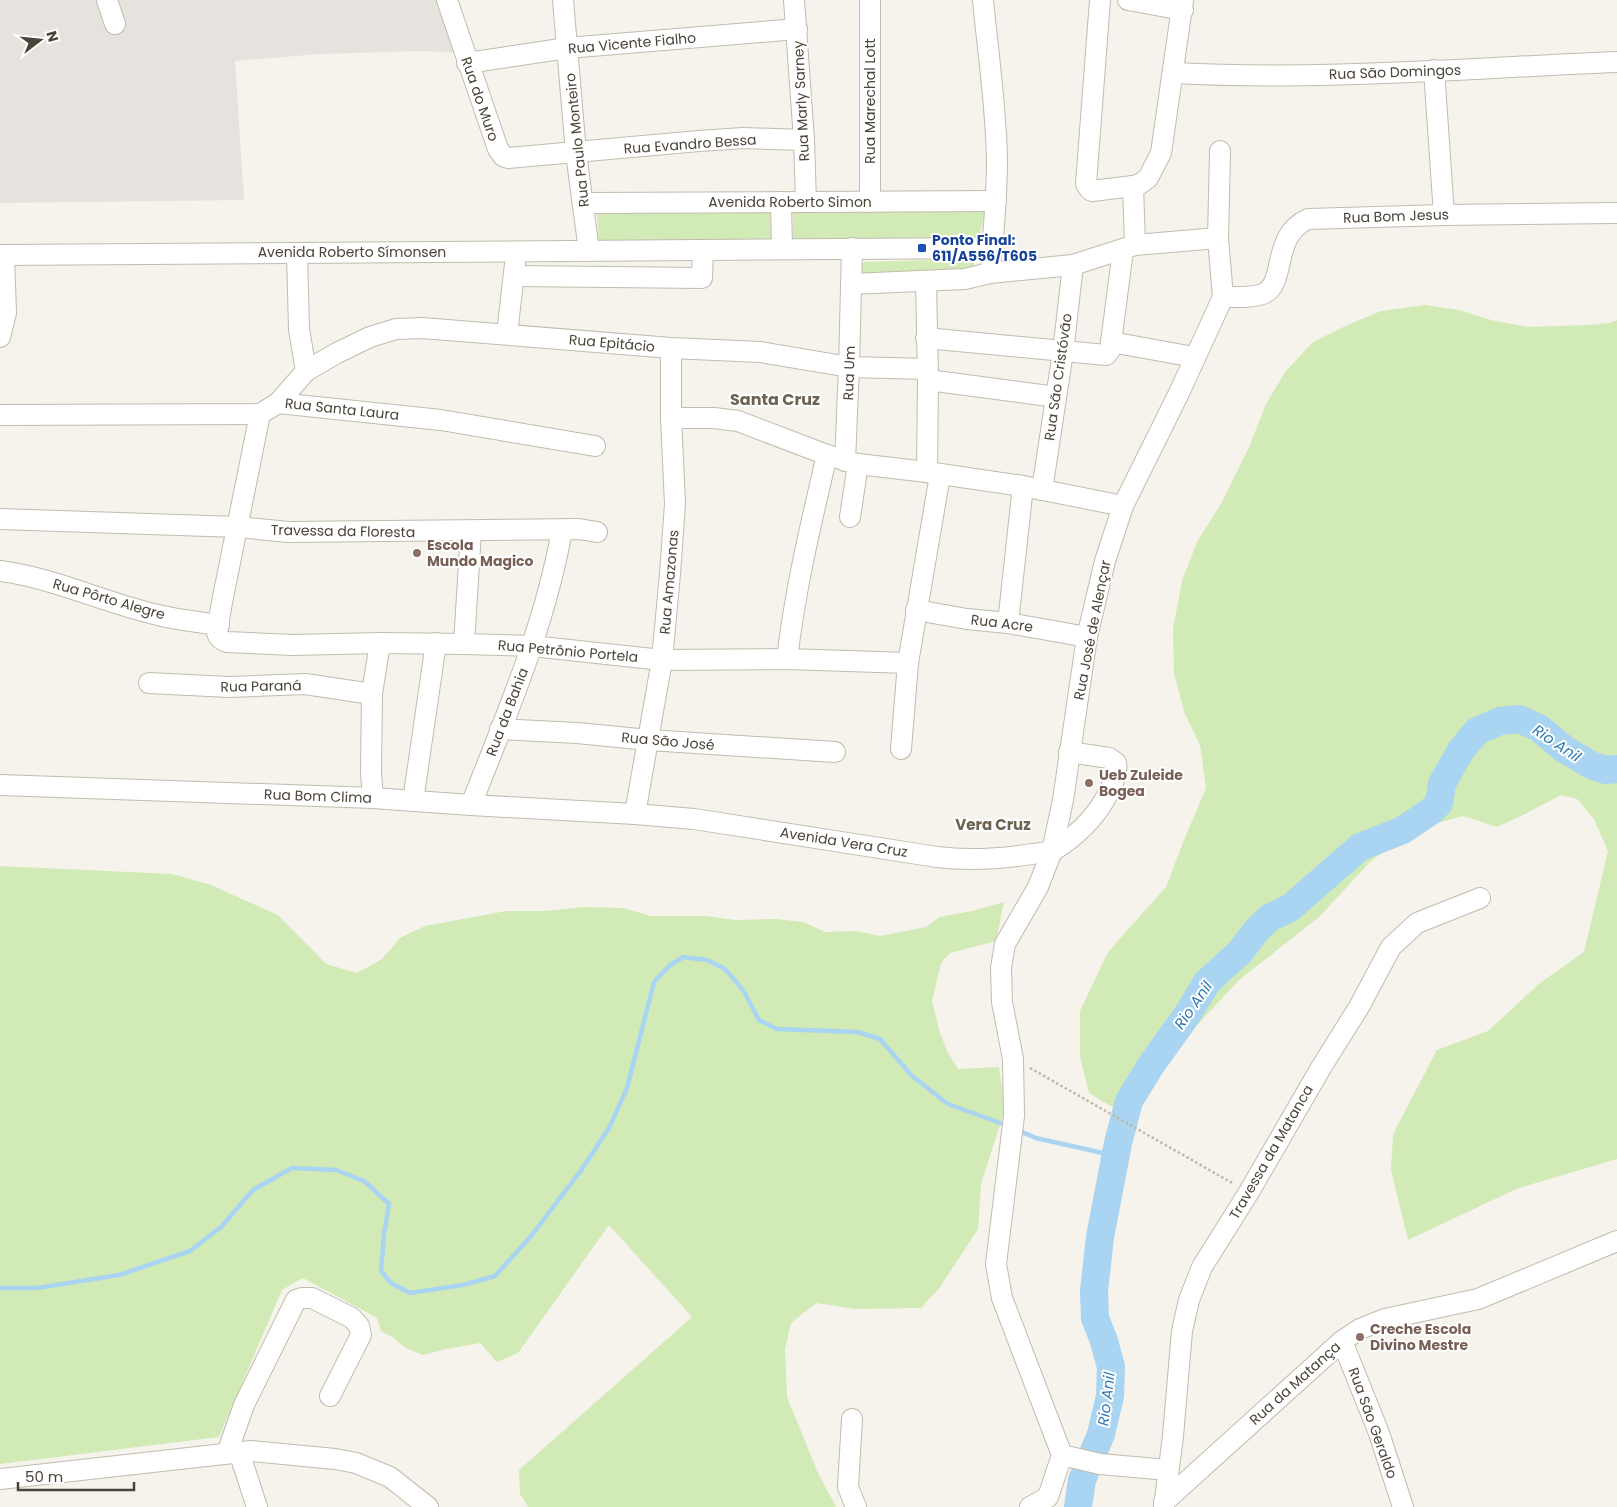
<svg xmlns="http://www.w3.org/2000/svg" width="1617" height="1507" font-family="Poppins,sans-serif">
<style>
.industrial{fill:#e6e2dd}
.green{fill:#d2eab5}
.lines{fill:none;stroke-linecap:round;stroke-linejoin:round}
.stream{stroke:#a9d4f2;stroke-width:4.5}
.river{stroke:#a9d4f2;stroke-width:28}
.minor-casing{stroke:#c2bbae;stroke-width:22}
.path{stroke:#c4b79f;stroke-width:2.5;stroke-dasharray:2.5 2.5;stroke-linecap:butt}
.minor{stroke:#fff;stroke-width:20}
.transit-dot{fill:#1a4fb4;stroke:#fff;stroke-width:2}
.education-dot{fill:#8d6e63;stroke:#fff;stroke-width:2}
.labels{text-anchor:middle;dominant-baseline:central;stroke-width:4;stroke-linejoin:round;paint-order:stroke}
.street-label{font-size:14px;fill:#4b4439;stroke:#fff}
.transit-label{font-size:14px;font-weight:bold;fill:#164399;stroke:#fff;text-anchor:start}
.education-label{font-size:14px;font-weight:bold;fill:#785e54;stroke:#fff;text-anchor:start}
.water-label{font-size:15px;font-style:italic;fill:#2e7ab2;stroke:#fff}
.neighbourhood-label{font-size:15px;font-weight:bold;fill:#6e6250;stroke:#fff}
.quarter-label{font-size:16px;font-weight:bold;fill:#6e6250;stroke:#fff}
</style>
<rect width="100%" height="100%" fill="#f6f3ec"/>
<polygon class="industrial" points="0,0 439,0 458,53 425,51 320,54 235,61 244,200 0,203"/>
<g class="green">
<polygon points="793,210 985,210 979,239 793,241"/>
<polygon points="770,211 771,242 599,243 597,212"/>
<polygon points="972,259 974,263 974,272 860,274 860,266 864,262"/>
<polygon points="1425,305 1459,310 1491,320 1527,327 1590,325 1610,323 1617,320 1617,1159 1516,1189 1408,1240 1391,1170 1393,1134 1437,1050 1488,1031 1540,983 1584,952 1608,851 1594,819 1577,799 1561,795 1521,816 1497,827 1463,816 1427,826 1396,842 1370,862 1319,917 1239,980 1187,1036 1141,1098 1125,1112 1109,1105 1089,1093 1080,1057 1080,1011 1108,952 1166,887 1184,840 1206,788 1200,745 1185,714 1174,674 1173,629 1182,581 1197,542 1222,502 1249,447 1266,404 1285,372 1313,342 1341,328 1381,311"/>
<polygon points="0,866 172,874 211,885 278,915 326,964 357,973 382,959 400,938 425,926 506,911 545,911 585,907 623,908 651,916 706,916 735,920 776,919 803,922 825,932 856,931 880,936 926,927 940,917 972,911 1004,902 996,941 950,953 941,963 932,1001 940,1033 948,1053 958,1069 999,1067 1005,1109 981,1184 978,1229 940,1287 921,1308 856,1309 816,1303 791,1323 785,1349 787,1397 818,1473 836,1507 528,1507 520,1494 519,1470 692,1317 609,1225 518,1353 497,1362 480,1343 442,1350 423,1355 404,1347 394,1338 381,1331 377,1318 303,1278 282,1290 219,1437 0,1464"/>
</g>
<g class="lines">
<g class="stream">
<polyline points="1017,1130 1036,1138 1116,1156"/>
<polyline points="0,1288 37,1288 119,1275 190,1251 221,1227 253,1190 292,1168 336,1170 364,1181 389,1204 384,1234 381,1271 391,1283 410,1293 463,1285 495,1276 532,1235 582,1169 609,1128 627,1088 654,982 669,966 683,957 707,960 725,969 743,990 759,1020 777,1029 858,1032 880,1039 912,1076 948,1104 1008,1126"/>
</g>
<polyline class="river" points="1078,1507 1082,1480 1101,1434 1110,1396 1111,1367 1104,1341 1095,1318 1094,1291 1100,1237 1118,1143 1129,1101 1151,1065 1189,1012 1207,982 1240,952 1256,931 1269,918 1290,908 1360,847 1403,830 1431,811 1439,803 1442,784 1452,766 1461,750 1477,731 1500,721 1519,719 1539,728 1564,749 1593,766 1606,770 1617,769"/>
<defs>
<g id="minor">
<polyline points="107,0 115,24"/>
<polyline points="447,0 498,149 503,156 508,158 699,141 743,138 804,140"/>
<polyline points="563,0 576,153 589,251"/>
<polyline points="794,0 804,140 806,202"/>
<path d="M 983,0 C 988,53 996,106 997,159 C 997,194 994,228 991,262"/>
<polyline points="1100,0 1086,184 1090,190 1092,191 1133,186 1140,184 1148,178 1161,153 1183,0"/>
<polyline points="1128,0 1183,10"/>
<polyline points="467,63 567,48 797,29"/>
<polyline points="1434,70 1444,215"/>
<path d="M 1174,73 C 1321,81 1470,68 1617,62"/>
<polyline points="1133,186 1135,245"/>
<polyline points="781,202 782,249"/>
<polyline points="870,202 870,0"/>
<polyline points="584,203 996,201"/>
<polyline points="297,253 299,329 306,371"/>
<polyline points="0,255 992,248"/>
<polyline points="514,276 702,278 703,250"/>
<polyline points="926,281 928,380 927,472"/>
<polyline points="851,284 965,279 990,273 1073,265 1135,245 1218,238"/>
<path d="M 1223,297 C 1233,297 1256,298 1265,293 C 1287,280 1271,236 1308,219 L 1444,215 L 1617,213"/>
<polyline points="507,334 515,264"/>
<polyline points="0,337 6,313 4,255"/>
<polyline points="926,338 1106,355 1110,350 1123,250"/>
<polyline points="1111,342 1194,357"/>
<polyline points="928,380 1056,397"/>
<polyline points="278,403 441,420 595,446"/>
<path d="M 260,414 L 222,602 L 217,632 C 218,638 221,640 227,642 L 293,645 L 380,643 L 464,644 L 532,646 L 662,660 L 787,659 L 908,663"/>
<polyline points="0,415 260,414 278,403 306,371 337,353 370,337 396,329 422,328 671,348 760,352 849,367 928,369"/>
<polyline points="671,418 714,418 738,421 827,455 858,464 927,472 1023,486 1123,506"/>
<polyline points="845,461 849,367 852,248"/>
<polyline points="1042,490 1063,352 1073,265"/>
<polyline points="850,517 858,464"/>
<polyline points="0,519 238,527 288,532 579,529 597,532"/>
<path d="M 0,571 C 54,578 105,603 158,615 C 178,620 199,622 219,625"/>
<polyline points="916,610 967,619 1008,623 1087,637"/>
<polyline points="1008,623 1023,486"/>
<polyline points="464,644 471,531"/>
<path d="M 787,659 C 795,590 811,523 827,455"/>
<polyline points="149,683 229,687 305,684 372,694"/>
<polyline points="500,729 577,733 649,740 835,752"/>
<polyline points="901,749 908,663 940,475"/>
<path d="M 0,785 L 373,798 L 471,805 L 635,814 L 694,819 L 937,857 C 969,861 1000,859 1032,854 C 1039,853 1048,853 1054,850 C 1074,838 1094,819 1105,799 C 1111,788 1118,776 1116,763 L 1109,758 L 1069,752"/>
<polyline points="373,798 371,773 372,694 380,643"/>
<polyline points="413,801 436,643"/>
<path d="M 471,805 C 506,716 545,626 562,530"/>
<polyline points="635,814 662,660 670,574 675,504 671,418 671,348"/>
<polyline points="1342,1341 1379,1433 1403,1507"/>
<polyline points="852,1419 848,1487 856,1507"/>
<polyline points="239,1452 257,1507"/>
<polyline points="227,1453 244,1405 296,1300 302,1298 312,1298 352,1318 359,1326 361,1335 330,1396"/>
<polyline points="1168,1470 1100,1464 1062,1455 1002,1298 996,1264 1014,1116 1013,1059 1002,1002 1001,968 1005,944 1038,887 1052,851 1063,800 1087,637 1105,561 1123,506 1179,393 1223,297 1218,238 1220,151"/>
<polyline points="0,1479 251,1451 335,1459 356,1463 390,1477 428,1507"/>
<polyline points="1164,1502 1342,1341 1360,1329 1385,1319 1478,1299 1617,1241"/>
<polyline points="1030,1507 1048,1497 1062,1455"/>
<polyline points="1164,1507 1173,1436 1182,1331 1189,1300 1202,1267 1249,1192 1322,1066 1359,1007 1391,947 1417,923 1480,898"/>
</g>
</defs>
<use href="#minor" class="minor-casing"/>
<polyline class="path" points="1030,1068 1234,1184"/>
<use href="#minor" class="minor"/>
</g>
<rect class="transit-dot" x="917" y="243" width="10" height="10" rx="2.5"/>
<g class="education-dot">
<circle cx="417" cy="553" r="5"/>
<circle cx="1089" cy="783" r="5"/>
<circle cx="1360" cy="1337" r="5"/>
</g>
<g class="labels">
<g class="street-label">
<text transform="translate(632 43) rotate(-5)">Rua Vicente Fialho</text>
<text transform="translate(1395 72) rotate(-2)">Rua São Domingos</text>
<text transform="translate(480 99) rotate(71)">Rua do Muro</text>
<text transform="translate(801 101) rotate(-93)">Rua Marly Sarney</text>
<text transform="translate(870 101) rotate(-90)">Rua Marechal Lott</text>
<text transform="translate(577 140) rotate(-96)">Rua Paulo Monteiro</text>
<text transform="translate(690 144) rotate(-4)">Rua Evandro Bessa</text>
<text x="790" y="202">Avenida Roberto Simon</text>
<text transform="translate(1396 216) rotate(-2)">Rua Bom Jesus</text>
<text x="352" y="252">Avenida Roberto Símonsen</text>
<text transform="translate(612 343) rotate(5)">Rua Epitácio</text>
<text transform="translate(849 373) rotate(-88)">Rua Um</text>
<text transform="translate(1058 377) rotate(-82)">Rua São Cristóvão</text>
<text transform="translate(342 409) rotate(6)">Rua Santa Laura</text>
<text transform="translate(343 531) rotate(1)">Travessa da Floresta</text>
<text transform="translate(669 582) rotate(-85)">Rua Amazonas</text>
<text transform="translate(109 599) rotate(16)">Rua Pôrto Alegre</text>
<text transform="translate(1002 623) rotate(7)">Rua Acre</text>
<text transform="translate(1092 630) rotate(-79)">Rua José de Alençar</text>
<text transform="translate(568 651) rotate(5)">Rua Petrônio Portela</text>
<text transform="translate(261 686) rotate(-1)">Rua Paraná</text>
<text transform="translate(507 712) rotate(-69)">Rua da Bahia</text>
<text transform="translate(668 741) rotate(5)">Rua São José</text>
<text transform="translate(318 796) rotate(2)">Rua Bom Clima</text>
<text transform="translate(844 842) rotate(9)">Avenida Vera Cruz</text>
<text transform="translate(1271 1152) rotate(-60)">Travessa da Matanca</text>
<text transform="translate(1295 1383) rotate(-42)">Rua da Matança</text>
<text transform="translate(1373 1423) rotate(70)">Rua São Geraldo</text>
</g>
<g class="transit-label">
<text x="932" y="240">Ponto Final:<tspan x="932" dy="16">611/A556/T605</tspan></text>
</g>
<g class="education-label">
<text x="427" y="545">Escola<tspan x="427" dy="16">Mundo Magico</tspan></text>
<text x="1099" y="775">Ueb Zuleide<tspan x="1099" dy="16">Bogea</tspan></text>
<text x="1370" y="1329">Creche Escola<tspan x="1370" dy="16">Divino Mestre</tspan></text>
</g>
<g class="water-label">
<text transform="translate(1557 743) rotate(34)">Rio Anil</text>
<text transform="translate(1193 1005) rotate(-55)">Rio Anil</text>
<text transform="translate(1106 1399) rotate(-83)">Rio Anil</text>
</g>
<g class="neighbourhood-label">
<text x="993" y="824">Vera Cruz</text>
</g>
<g class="quarter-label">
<text x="775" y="399">Santa Cruz</text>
</g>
</g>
<g transform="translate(40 40) rotate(74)" stroke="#ffffff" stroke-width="4" paint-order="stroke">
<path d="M0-4L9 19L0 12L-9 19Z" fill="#4b4439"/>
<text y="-8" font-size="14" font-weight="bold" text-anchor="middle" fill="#4b4439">N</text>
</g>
<path d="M18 1482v8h116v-8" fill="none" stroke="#4b4439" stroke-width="2.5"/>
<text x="25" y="1482" font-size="15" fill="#4b4439" stroke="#ffffff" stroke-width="4" paint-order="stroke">50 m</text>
</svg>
